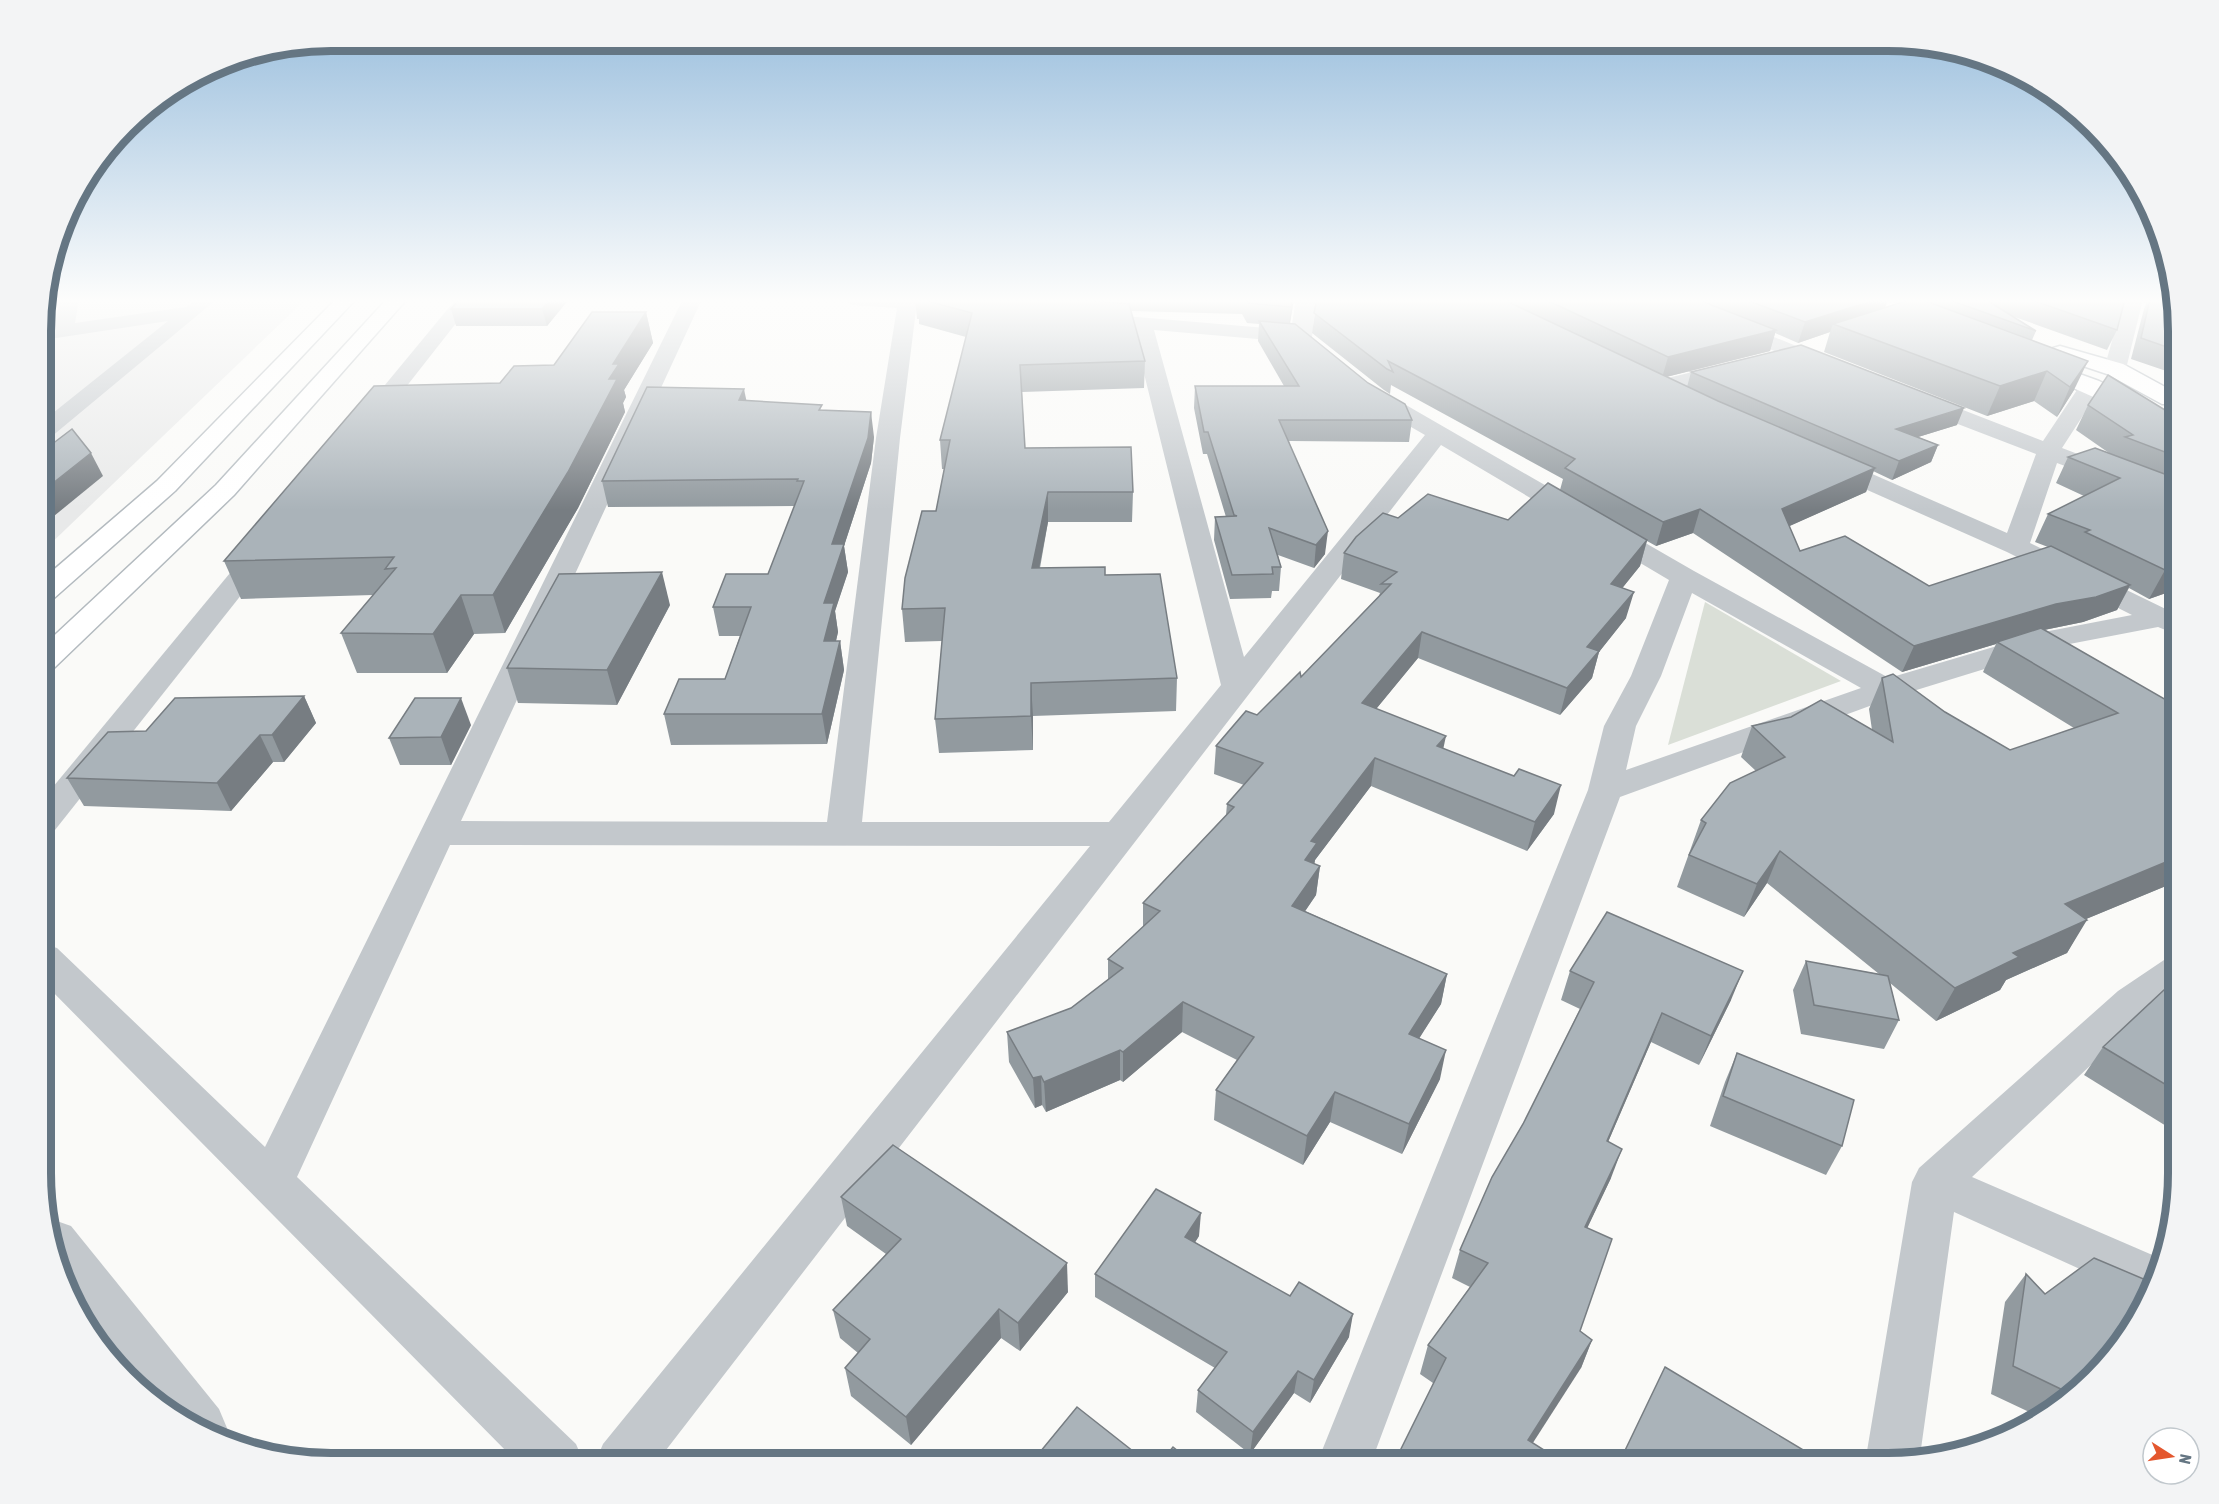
<svg xmlns="http://www.w3.org/2000/svg" width="2219" height="1504" font-family="'Asap Condensed',sans-serif">
<style>
.built{fill:#e8e9e9}
.green{fill:#dadfd7}
.lines{fill:none;stroke-linecap:round;stroke-linejoin:round}
.secondary-casing{stroke:#b3babf;stroke-width:3}
.street{fill:#c3c8cc;fill-rule:evenodd}
.secondary{fill:#fff;fill-rule:evenodd}
.wall{fill:#929a9f;fill-rule:evenodd}
.shaded-wall{fill:#777d82}
.building{fill:#aab3b9;stroke:#777d82;stroke-width:1.5}
.rim{fill:none;stroke:#657683;stroke-width:8}
</style>
<rect width="100%" height="100%" fill="#fafaf8"/>
<polygon class="built" points="43,299 306,299 43,551"/>
<polygon class="green" points="1705,602 1841,681 1668,745"/>
<g class="lines">
<defs>
<g id="secondary">
<polygon points="336,299 356,299 175,491 53,599 43,601 43,579 157,481"/>
<polygon points="387,299 407,299 234,495 54,668 43,671 43,646 216,485"/>
<polygon points="2060,346 2123,364 2178,394 2178,404 2162,404 2107,374 2053,356 2050,352 2053,348"/>
<polygon points="2038,359 2099,381 2178,419 2178,435 2031,369 2027,365 2031,361"/>
</g>
</defs>
<use href="#secondary" class="secondary-casing"/>
<g class="street">
<polygon points="60,299 79,299 75,323 186,307 196,299 217,299 51,437 43,439 43,421 168,321 43,340 43,328 55,326"/>
<polygon points="456,299 475,299 377,424 361,424 358,419 361,414"/>
<path d="M 683,299 L 702,299 L 461,821 L 827,822 L 876,438 L 897,308 L 852,305 L 843,299 C 863,299 961,294 971,308 L 961,314 L 916,310 L 900,438 L 862,822 L 1109,822 L 1221,685 L 1133,329 L 1083,323 L 1080,319 L 1083,315 L 1090,313 L 1291,330 L 1296,299 L 1316,299 L 1312,337 L 1309,341 L 1302,343 L 1154,330 L 1244,657 L 1425,435 L 1364,400 L 1361,395 L 1364,390 L 1380,390 L 1694,571 L 1889,678 L 2044,632 L 2132,615 L 2007,552 L 1820,469 L 1817,464 L 1820,459 L 1829,457 L 1838,459 L 2007,533 L 2036,454 L 1911,406 L 1908,401 L 1911,396 L 1927,396 L 2043,441 L 2083,381 L 2099,381 L 2102,386 L 2062,448 L 2178,492 L 2178,509 L 2057,463 L 2030,543 L 2178,615 L 2178,635 L 2158,627 L 2059,646 L 1897,696 L 1620,797 L 1371,1463 L 1317,1463 L 1588,790 L 1604,726 L 1631,676 L 1669,580 L 1441,445 L 656,1463 L 595,1463 L 603,1444 L 1090,846 L 450,845 L 297,1177 L 576,1444 L 584,1463 L 518,1463 L 43,982 L 43,944 L 57,948 L 265,1147 ZM 1692,593 L 1861,688 L 1626,770 L 1636,726 L 1661,676 Z"/>
<polygon points="1654,299 1681,299 1833,361 1837,365 1833,369 1819,369 1656,303"/>
<polygon points="2124,299 2143,299 2126,369 2123,374 2107,374 2104,369"/>
<polygon points="1734,362 1742,363 1745,368 1742,373 1659,394 1651,392 1648,387 1651,382"/>
<polygon points="263,542 272,544 276,550 272,556 55,830 43,834 43,799 254,544"/>
<polygon points="2178,955 2178,990 2146,1013 1972,1177 2164,1260 2146,1299 1954,1212 1920,1456 1888,1463 1865,1463 1912,1182 1919,1168 2118,991 2164,960"/>
<polygon points="54,1220 71,1226 219,1409 227,1428 222,1440 155,1404 110,1353 76,1308 47,1222"/>
</g>
<use href="#secondary" class="secondary"/>
</g>
<g class="wall">
<polygon points="569,299 547,326 456,326 451,309"/>
<polygon points="915,299 1294,299 1290,324 1412,420 1409,442 1289,441 1325,554 1314,568 1278,555 1281,567 1279,591 1272,591 1271,598 1230,599 1214,540 1215,517 1226,517 1207,454 1203,454 1194,408 1195,386 1284,386 1258,341 1259,324 1247,323 1242,314 1131,311 1145,361 1144,388 1022,392 1025,448 1133,492 1132,522 1048,522 1040,568 1105,575 1177,678 1176,711 1033,716 1033,750 939,753 935,719 942,641 905,642 902,609 936,511 944,469 942,469 940,440 966,337 919,324 919,319 917,319"/>
<path d="M 1317,299 L 2125,299 L 2117,330 L 2107,350 L 2012,316 L 2036,331 L 2032,340 L 2074,390 L 2057,417 L 2034,401 L 1987,416 L 1824,352 L 1830,332 L 1798,343 L 1775,333 L 1770,351 L 1666,377 L 1687,387 L 1691,372 L 1957,425 L 1918,437 L 1938,445 L 1931,462 L 1892,480 L 1873,471 L 1866,492 L 1789,526 L 1800,551 L 1929,586 L 2048,547 L 2035,542 L 2048,514 L 2084,496 L 2056,483 L 2068,457 L 2109,453 L 2076,430 L 2088,405 L 2178,418 L 2178,598 L 2166,593 L 2149,599 L 2129,588 L 2117,610 L 2083,622 L 2044,630 L 2173,704 L 2178,702 L 2178,881 L 2086,919 L 2067,953 L 2006,980 L 2000,990 L 1936,1021 L 1890,983 L 1899,1020 L 1884,1049 L 1801,1034 L 1793,990 L 1806,961 L 1879,974 L 1767,883 L 1744,917 L 1677,887 L 1701,820 L 1756,771 L 1741,757 L 1752,726 L 1872,730 L 1869,709 L 1882,678 L 1945,712 L 2010,750 L 2074,728 L 1983,672 L 1996,644 L 1902,672 L 1693,533 L 1656,546 L 1647,541 L 1640,566 L 1622,588 L 1626,618 L 1599,652 L 1592,678 L 1560,715 L 1418,658 L 1376,709 L 1554,814 L 1527,851 L 1371,786 L 1315,860 L 1314,864 L 1320,866 L 1316,895 L 1305,911 L 1447,974 L 1441,1004 L 1419,1038 L 1440,1079 L 1402,1154 L 1330,1122 L 1303,1165 L 1214,1120 L 1216,1090 L 1237,1060 L 1182,1032 L 1123,1082 L 1120,1080 L 1046,1112 L 1042,1105 L 1035,1108 L 1009,1062 L 1007,1032 L 1071,1008 L 1108,980 L 1108,959 L 1143,927 L 1143,903 L 1226,815 L 1227,804 L 1244,785 L 1214,774 L 1216,746 L 1257,715 L 1301,677 L 1379,596 L 1380,593 L 1341,579 L 1344,553 L 1398,518 L 1508,520 L 1560,490 L 1563,479 L 1391,385 L 1390,394 L 1384,390 L 1312,333 ZM 1888,300 L 1898,304 L 1885,308 Z"/>
<polygon points="2148,299 2174,299 2178,313 2178,375 2131,359 2144,309"/>
<polygon points="646,312 653,343 624,390 626,397 623,403 625,412 578,508 505,633 474,634 447,673 357,673 341,633 373,595 241,599 224,561 500,383 554,365"/>
<polygon points="747,401 823,410 874,437 871,463 844,546 848,572 835,611 838,632 836,641 840,641 844,670 827,744 671,745 664,714 725,679 740,636 719,636 713,607 768,574 795,506 608,507 602,481"/>
<polygon points="670,605 617,705 518,703 507,668"/>
<polygon points="304,696 316,723 284,762 273,762 231,811 84,806 67,778 146,731"/>
<polygon points="471,725 451,765 400,765 389,738"/>
<polygon points="1570,971 1731,1000 1699,1065 1651,1042 1608,1142 1611,1178 1587,1228 1580,1331 1592,1340 1581,1368 1433,1383 1420,1374 1428,1345 1470,1287 1452,1278 1460,1250 1580,1009 1561,1000"/>
<polygon points="2178,979 2178,1122 2171,1129 2084,1075 2103,1047"/>
<polygon points="1737,1053 1842,1146 1826,1175 1710,1126 1725,1082"/>
<polygon points="841,1197 1068,1292 1020,1351 1001,1338 911,1445 851,1396 845,1368 858,1353 840,1338 833,1310 886,1254 847,1226"/>
<polygon points="1199,1236 1195,1242 1349,1337 1310,1403 1294,1393 1250,1454 1196,1412 1198,1390 1215,1368 1095,1297 1095,1274"/>
<polygon points="2026,1274 2045,1294 2119,1349 2038,1416 1991,1394 2005,1302"/>
</g>
<g class="shaded-wall">
<polygon points="550,299 569,299 547,326 542,309"/>
<polygon points="1292,299 1294,299 1289,327 1291,307"/>
<polygon points="1878,299 1888,299 1882,316 1833,324 1830,332 1798,343 1805,322"/>
<polygon points="646,312 653,343 624,390 626,397 623,403 625,412 578,508 505,633 493,595 609,379 613,364"/>
<polygon points="1776,330 1770,351 1662,378 1668,357"/>
<polygon points="2088,361 2074,390 2057,417 2070,387"/>
<polygon points="2047,371 2034,401 1987,416 2000,386"/>
<polygon points="744,389 749,413 739,400"/>
<polygon points="1964,408 1957,425 1889,446 1896,429"/>
<polygon points="871,412 874,437 871,463 844,546 848,572 835,611 838,632 829,670 824,641 824,603 832,544"/>
<polygon points="1938,445 1931,462 1892,480 1899,461"/>
<polygon points="91,453 103,476 43,525 43,491"/>
<polygon points="1875,468 1866,492 1774,533 1782,509"/>
<polygon points="1048,492 1048,522 1033,600 1032,568"/>
<polygon points="1700,509 1693,533 1656,546 1663,522"/>
<polygon points="1328,531 1325,554 1314,568 1316,545"/>
<polygon points="1647,540 1640,566 1604,611 1611,584"/>
<polygon points="2178,565 2178,571 2166,593 2149,599 2165,570"/>
<polygon points="662,572 670,605 617,705 607,670"/>
<polygon points="2130,585 2117,610 2083,622 2044,630 1997,642 1996,644 1902,672 1914,646 2056,604"/>
<polygon points="1634,592 1626,618 1599,652 1592,678 1560,715 1567,688 1587,647"/>
<polygon points="461,595 474,634 447,673 433,634"/>
<polygon points="1422,632 1418,658 1358,731 1362,703"/>
<polygon points="840,641 844,670 827,744 822,714"/>
<polygon points="1031,683 1033,716 1033,750 1031,716"/>
<polygon points="304,696 316,723 284,762 272,735"/>
<polygon points="461,698 471,725 451,765 441,737"/>
<polygon points="260,735 273,762 231,811 217,783"/>
<polygon points="1446,736 1440,764 1437,746"/>
<polygon points="1375,758 1371,786 1315,860 1313,872 1305,860 1311,841"/>
<polygon points="1561,785 1554,814 1527,851 1535,822"/>
<polygon points="1780,851 1767,883 1744,917 1757,884"/>
<polygon points="2178,857 2178,881 2045,936 2065,904"/>
<polygon points="1320,866 1316,895 1289,935 1292,906"/>
<polygon points="2087,920 2067,953 2006,980 2000,990 1936,1021 1955,988 2013,953"/>
<polygon points="1743,971 1731,1000 1699,1065 1711,1036"/>
<polygon points="1447,974 1441,1004 1403,1064 1409,1034"/>
<polygon points="1183,1002 1182,1032 1123,1082 1123,1052"/>
<polygon points="1662,1013 1651,1042 1596,1170 1607,1141"/>
<polygon points="1120,1050 1120,1080 1046,1112 1044,1082"/>
<polygon points="1446,1050 1440,1079 1402,1154 1409,1124"/>
<polygon points="1041,1076 1042,1105 1035,1108 1033,1078"/>
<polygon points="1335,1092 1330,1122 1303,1165 1307,1136"/>
<polygon points="1622,1149 1611,1178 1574,1256 1585,1227"/>
<polygon points="1201,1213 1199,1236 1184,1260 1185,1237"/>
<polygon points="1067,1263 1068,1292 1020,1351 1018,1323"/>
<polygon points="999,1309 1001,1338 911,1445 906,1417"/>
<polygon points="1353,1314 1349,1337 1310,1403 1314,1380"/>
<polygon points="1592,1340 1581,1368 1520,1463 1528,1440"/>
<polygon points="1298,1371 1294,1393 1250,1454 1253,1432"/>
</g>
<g class="building">
<polygon points="462,299 550,299 542,309 451,309 457,302"/>
<polygon points="920,299 1065,299 1129,304 1145,361 1020,365 1025,448 1131,447 1133,492 1048,492 1032,568 1105,567 1105,575 1160,574 1177,678 1031,683 1031,716 935,719 945,608 902,609 905,578 922,511 936,511 950,440 940,440 972,313"/>
<polygon points="1246,299 1292,299 1291,307 1248,303"/>
<polygon points="1317,299 1502,299 1718,401 1875,468 1782,509 1800,551 1845,536 1929,586 2051,546 2130,585 2096,597 2056,604 1914,646 1700,509 1663,522 1565,468 1575,459 1388,361 1393,372 1387,369 1314,313"/>
<polygon points="1544,299 1696,299 1776,330 1668,357"/>
<polygon points="1744,299 1878,299 1805,322"/>
<polygon points="1912,299 1920,299 2088,361 2070,387 2047,371 2000,386 1833,324"/>
<polygon points="1947,299 1985,299 2036,331"/>
<polygon points="2029,299 2125,299 2117,330"/>
<polygon points="2150,299 2174,299 2178,313 2178,351 2141,338"/>
<polygon points="592,312 646,312 613,364 619,364 609,379 617,379 568,472 493,595 461,595 433,634 341,633 396,568 385,569 394,557 224,561 374,386 500,383 514,366 554,365"/>
<polygon points="1259,321 1295,324 1368,383 1405,404 1412,420 1279,420 1328,531 1316,545 1269,528 1281,567 1272,567 1273,574 1232,575 1215,517 1237,516 1234,515 1208,432 1204,432 1195,386 1299,386"/>
<polygon points="1801,345 1964,408 1896,429 1938,445 1899,461 1691,372"/>
<polygon points="2108,375 2178,418 2178,457 2125,437 2133,435 2088,405"/>
<polygon points="647,387 744,389 739,400 822,405 819,410 871,412 868,438 832,544 844,544 824,603 834,603 824,641 840,641 822,714 664,714 679,679 725,679 751,607 713,607 726,574 768,574 804,481 797,481 798,479 602,481"/>
<polygon points="72,429 91,453 43,491 43,451"/>
<polygon points="2095,448 2178,479 2178,565 2165,570 2085,532 2090,530 2048,514 2120,478 2068,457"/>
<polygon points="1548,483 1647,540 1611,584 1634,592 1587,647 1599,651 1567,688 1422,632 1362,703 1446,736 1437,746 1514,776 1519,769 1561,785 1535,822 1375,758 1311,841 1317,843 1305,860 1320,866 1292,906 1447,974 1409,1034 1446,1050 1409,1124 1335,1092 1307,1136 1216,1090 1254,1037 1183,1002 1123,1052 1120,1050 1044,1082 1041,1076 1033,1078 1007,1032 1071,1008 1123,968 1108,959 1160,911 1143,903 1234,807 1227,804 1263,763 1216,746 1246,711 1257,715 1300,672 1301,677 1391,584 1381,584 1397,572 1344,553 1356,537 1383,513 1398,518 1428,494 1508,520"/>
<polygon points="662,572 607,670 507,668 559,574"/>
<polygon points="2041,628 2173,704 2178,702 2178,857 2065,904 2087,920 2013,953 2019,957 1955,988 1780,851 1757,884 1689,855 1706,823 1701,820 1730,783 1785,757 1752,726 1791,717 1821,700 1893,742 1882,678 1893,674 1945,712 2010,750 2118,713 1997,642"/>
<polygon points="304,696 272,735 260,735 217,783 67,778 108,732 146,731 175,698"/>
<polygon points="415,698 461,698 441,737 389,738"/>
<polygon points="1607,912 1743,971 1711,1036 1662,1013 1607,1141 1622,1149 1585,1227 1612,1239 1580,1331 1592,1340 1528,1440 1552,1455 1549,1463 1394,1463 1446,1358 1428,1345 1488,1263 1460,1250 1492,1177 1523,1124 1594,982 1570,971"/>
<polygon points="1806,961 1888,976 1899,1020 1814,1005"/>
<polygon points="2178,979 2178,1092 2103,1047 2165,989"/>
<polygon points="1737,1053 1854,1100 1842,1146 1723,1096"/>
<polygon points="893,1145 1067,1263 1018,1323 999,1309 906,1417 845,1368 870,1339 833,1310 901,1239 841,1197"/>
<polygon points="1156,1189 1201,1213 1185,1237 1290,1296 1299,1282 1353,1314 1314,1380 1298,1371 1253,1432 1198,1390 1227,1352 1095,1274"/>
<polygon points="2094,1258 2153,1283 2153,1285 2119,1349 2067,1392 2013,1366 2026,1274 2045,1294"/>
<polygon points="1665,1367 1825,1463 1619,1463"/>
<polygon points="1077,1407 1148,1463 1031,1463"/>
<polygon points="1173,1447 1193,1463 1160,1463"/>
</g>
<linearGradient id="sky" x2="0" y2="1"><stop stop-color="#96bcdc"/><stop offset="0.59" stop-color="#fdfdfc"/><stop offset="1" stop-color="#fdfdfc" stop-opacity="0"/></linearGradient>
<rect width="2219" height="510" fill="url(#sky)"/>
<path d="M0 0H2219V1504H0ZM331 51H1888A280 280 0 0 1 2168 331V1173A280 280 0 0 1 1888 1453H331A280 280 0 0 1 51 1173V331A280 280 0 0 1 331 51Z" fill="#f3f4f5" fill-rule="evenodd"/>
<path class="rim" d="M331 51H1888A280 280 0 0 1 2168 331V1173A280 280 0 0 1 1888 1453H331A280 280 0 0 1 51 1173V331A280 280 0 0 1 331 51Z"/>
<g transform="translate(2171 1456) rotate(102)"><circle r="28" fill="#ffffff" stroke="#c1c8cd" stroke-width="1.5"/>
<path d="M0-4.5L10 22L0 15L-10 22Z" fill="#e4572e"/>
<text y="-9" font-size="16" font-weight="bold" text-anchor="middle" fill="#657683">N</text>
</g>
</svg>
